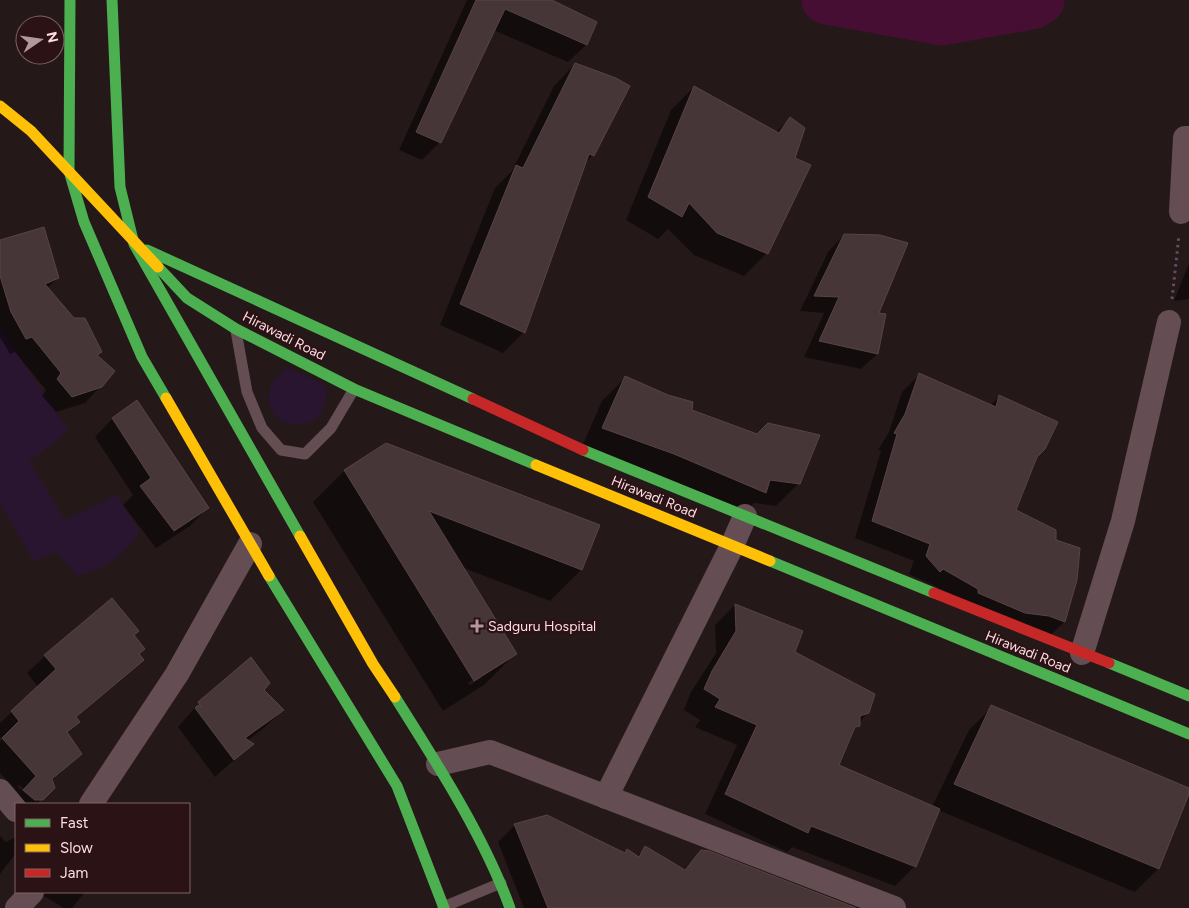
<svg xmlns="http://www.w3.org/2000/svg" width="1189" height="908" font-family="Figtree,sans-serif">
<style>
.green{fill:#2a1531}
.shadow{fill:#0007;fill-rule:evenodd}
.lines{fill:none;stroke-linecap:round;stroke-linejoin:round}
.river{stroke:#460e32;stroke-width:49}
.building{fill:#463638;stroke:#584346}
.path{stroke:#654c5f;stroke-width:3;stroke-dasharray:2.5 4;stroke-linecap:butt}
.lane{stroke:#654e53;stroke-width:11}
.street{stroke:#654e53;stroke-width:24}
.fast{stroke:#4caf50;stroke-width:11}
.slow{stroke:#ffc107;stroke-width:11}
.jam{stroke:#c62828;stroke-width:11}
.poi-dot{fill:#b2989c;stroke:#2b1215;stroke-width:2}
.labels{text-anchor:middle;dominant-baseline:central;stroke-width:4.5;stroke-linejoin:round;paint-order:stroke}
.street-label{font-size:14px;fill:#fedde3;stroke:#2b1215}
.poi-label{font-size:14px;fill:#fedde3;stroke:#2b1215;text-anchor:start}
</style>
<rect width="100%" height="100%" fill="#251819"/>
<g class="green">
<path d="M 0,328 L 69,431 L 29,461 L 65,520 L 116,495 L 140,531 C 123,557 107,568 77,576 L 57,552 L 34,561 L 0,504 Z"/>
<path d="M 288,368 L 324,384 C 326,392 327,399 324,407 C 318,423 297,430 282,421 C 260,407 267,379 288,368 Z"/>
</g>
<g class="shadow">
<polygon points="467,0 550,0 595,22 586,45 568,62 493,30 440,142 422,160 399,150"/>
<polygon points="575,64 593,155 584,164 524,332 503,353 440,325 495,188 512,171 554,86"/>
<polygon points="694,87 776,132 791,118 767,253 744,276 694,255 668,229 658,239 626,220 671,110"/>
<polygon points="844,235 877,314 877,354 861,369 804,357 824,313 800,311 828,252"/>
<polygon points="0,242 58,278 47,288 96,355 101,386 85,403 56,412 42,396 46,390 15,352 10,354 0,337"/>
<polygon points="1189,263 1189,299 1174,301"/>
<polygon points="919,375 990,406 999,397 1036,457 1015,511 1064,622 1047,639 909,574 914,561 855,538 881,451 878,450 889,432 902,392"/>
<polygon points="625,378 668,396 799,483 776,506 754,503 742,515 580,451 602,401"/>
<polygon points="137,401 207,508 190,526 156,548 123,505 133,495 95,437 112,419"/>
<path d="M 344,471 L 581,570 L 550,601 L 461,567 L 515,654 L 484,685 L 443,711 L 313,502 ZM 481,675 L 481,678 L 470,685 L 468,683 Z"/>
<polygon points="735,605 868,712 850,734 837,766 932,807 969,730 992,707 1189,789 1158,869 1135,892 938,810 915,866 895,886 792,847 787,852 705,814 737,745 695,727 700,720 684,710 691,692 716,653 715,625"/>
<path d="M 132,635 L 138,655 L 142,660 L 75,719 L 78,722 L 67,734 L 80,754 L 52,781 L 54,788 L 37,804 L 16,804 L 6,809 L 19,794 L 0,773 L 0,742 L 2,739 L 0,737 L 0,723 L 38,687 L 27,673 L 45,656 ZM 19,785 L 36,799 L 36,802 L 18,787 Z"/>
<polygon points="262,690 283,710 265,727 247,741 252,744 215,777 178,727 199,703"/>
<polygon points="515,825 636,857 645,848 683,870 701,852 850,908 524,908 498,842"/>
<polygon points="0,836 6,842 16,837 16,853 0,874"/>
<polygon points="45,892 85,892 72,908 64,908 42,895"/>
</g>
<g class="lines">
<polyline class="river" points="826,0 942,21 1032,5 1040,0"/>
</g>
<g class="building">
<polygon points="476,0 552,0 597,22 587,45 505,9 441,143 416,132"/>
<polygon points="575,63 616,78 630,86 594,156 589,154 525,333 460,304 516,165 523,168"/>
<polygon points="694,86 779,133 790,117 805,128 795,158 811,165 768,254 717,233 689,203 682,217 648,197"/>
<polygon points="44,227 59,278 45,284 74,318 85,318 102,352 97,355 115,371 102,387 72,397 57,379 61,373 32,337 26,339 11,312 0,276 0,240"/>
<polygon points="844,234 880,235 908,243 879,313 886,314 878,354 819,341 839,297 814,296"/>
<polygon points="919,373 996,407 999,395 1058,422 1045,449 1037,457 1016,510 1056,530 1056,540 1080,548 1077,580 1065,622 1049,616 1025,613 978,593 978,589 943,569 940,572 926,556 930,544 872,521 897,434 894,433 905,414"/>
<polygon points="625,376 668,395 693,402 692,410 757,434 768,423 820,435 800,484 770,480 766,493 674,454 602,428"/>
<polygon points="137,400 209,508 174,531 140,486 151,478 112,418"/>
<polygon points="386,443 600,525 582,570 429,511 517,654 474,681 344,470"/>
<polygon points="112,598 139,631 134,635 145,649 139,654 144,660 76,717 80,722 67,732 82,754 52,779 55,788 43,800 35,800 23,790 36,776 2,738 19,721 11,711 56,669 44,655"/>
<polygon points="735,604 803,631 795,652 875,694 869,713 860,716 860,726 855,727 839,765 940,809 916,867 811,826 808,833 725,794 757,725 715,707 720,699 704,689 712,671 736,631"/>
<polygon points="251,657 270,683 264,690 284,710 245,738 254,744 234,760 195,708 198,705 201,707 198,702"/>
<polygon points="991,705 1189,788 1189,794 1159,869 954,784"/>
<polygon points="547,815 625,853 627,849 639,857 645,846 685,870 701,850 709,851 856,908 548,908 514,824"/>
</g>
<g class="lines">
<polyline class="path" points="1172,299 1179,235"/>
<g class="lane">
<polyline points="236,331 247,392 262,428 281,450 305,454 331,428 354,389"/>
<polyline points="443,907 501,883"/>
</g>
<g class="street">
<polyline points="1181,212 1185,138 1189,138"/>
<polyline points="1082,653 1123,521 1169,322"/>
<polyline points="438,764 490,752 894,908"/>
<polyline points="0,791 16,810"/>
<polyline points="606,797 732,546 745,516"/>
<polyline points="91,804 177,674 250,544"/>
<polyline points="17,908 32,892"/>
</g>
<g class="fast">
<polyline points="70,0 69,171 84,222 142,357 166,398"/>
<polyline points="112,0 120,187 134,244 300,536"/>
<polyline points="147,250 473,399"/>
<polyline points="158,267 187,298 236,329 354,389 536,465"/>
<polyline points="583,450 934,593"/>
<polyline points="770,561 1189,734"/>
<polyline points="269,576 397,786 444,908"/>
<polyline points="1109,663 1189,696"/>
<path d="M 395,697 C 436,762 484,836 510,908"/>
</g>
<g class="slow">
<polyline points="0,106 31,131 158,267"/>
<polyline points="166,398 269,576"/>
<polyline points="536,465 770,561"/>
<polyline points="300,536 373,664 395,697"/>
</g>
<g class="jam">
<polyline points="473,399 583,450"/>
<polyline points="934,593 1109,663"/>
</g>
</g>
<path class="poi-dot" d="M474.5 618.5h5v5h5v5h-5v5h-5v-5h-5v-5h5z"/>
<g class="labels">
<g class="street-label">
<text transform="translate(284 336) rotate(27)">Hirawadi Road</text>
<text transform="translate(654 497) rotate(22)">Hirawadi Road</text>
<text transform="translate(1028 652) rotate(22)">Hirawadi Road</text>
</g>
<g class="poi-label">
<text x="488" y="626">Sadguru Hospital</text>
</g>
</g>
<rect x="15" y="803" width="175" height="90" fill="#2b1215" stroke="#7f6367"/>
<rect x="25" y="819" width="25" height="8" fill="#4caf50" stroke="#7f6367"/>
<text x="60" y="828" font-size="15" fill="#fedde3">Fast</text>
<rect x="25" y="844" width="25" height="8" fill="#ffc107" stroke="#7f6367"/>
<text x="60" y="853" font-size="15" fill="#fedde3">Slow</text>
<rect x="25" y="869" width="25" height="8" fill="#c62828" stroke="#7f6367"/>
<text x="60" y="878" font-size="15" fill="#fedde3">Jam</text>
<g transform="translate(40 40) rotate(77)"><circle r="24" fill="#2b1215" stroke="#7f6367"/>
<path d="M0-4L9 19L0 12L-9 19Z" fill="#b2989c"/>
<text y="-8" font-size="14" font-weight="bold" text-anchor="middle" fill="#fedde3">N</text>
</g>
</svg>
